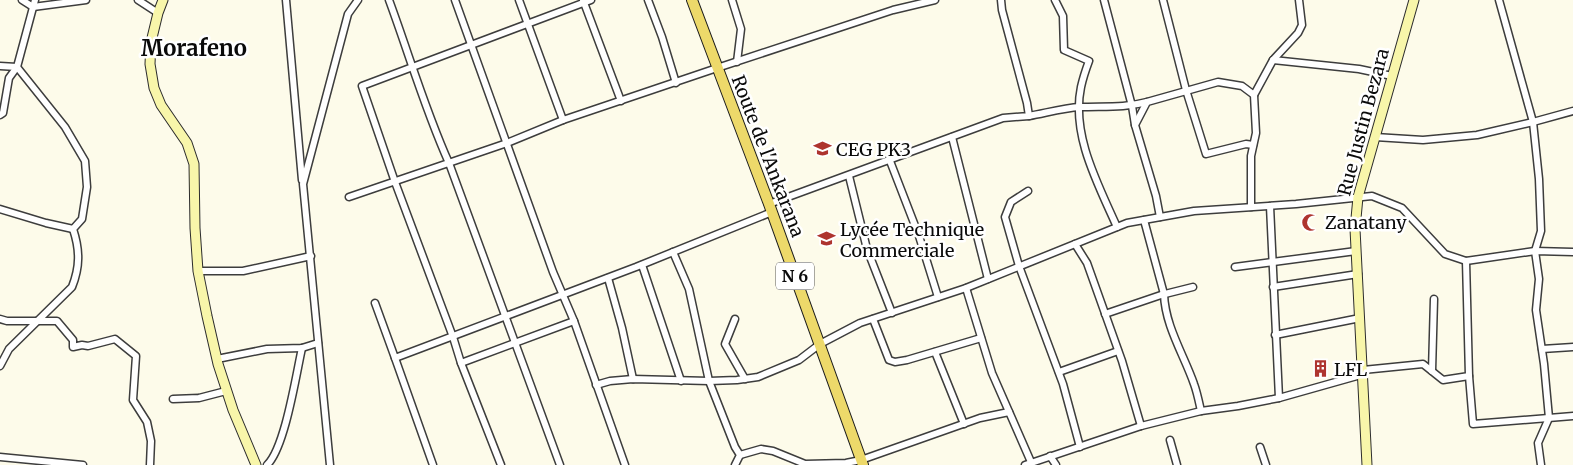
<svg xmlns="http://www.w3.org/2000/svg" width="1573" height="465" font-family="Merriweather,serif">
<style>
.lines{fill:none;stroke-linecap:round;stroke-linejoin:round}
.street-casing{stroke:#3d3d3d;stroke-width:9}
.secondary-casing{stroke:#2c2c2c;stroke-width:11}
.primary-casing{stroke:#1b1b1b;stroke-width:12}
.street{stroke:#fff;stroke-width:6}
.secondary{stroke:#f8f6aa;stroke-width:9}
.primary{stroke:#edd96a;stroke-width:10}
.labels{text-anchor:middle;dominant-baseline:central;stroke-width:5;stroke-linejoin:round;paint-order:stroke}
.shield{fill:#fff;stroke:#545454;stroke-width:1}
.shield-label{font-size:16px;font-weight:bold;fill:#0a0a0a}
.street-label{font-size:18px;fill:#0a0a0a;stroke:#fff}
.poi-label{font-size:18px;fill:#0a0a0a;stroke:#fff;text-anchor:start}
.district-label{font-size:22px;font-weight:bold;fill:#0a0a0a;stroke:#fff}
</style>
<rect width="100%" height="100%" fill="#fdfbea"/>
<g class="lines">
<defs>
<g id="street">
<polyline points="22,0 33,7 86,0"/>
<polyline points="138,0 158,13"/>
<polyline points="286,0 302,180"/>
<path d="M 389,0 C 409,54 425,110 449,163 L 560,465"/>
<polyline points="455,0 553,272 574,321 625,465"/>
<polyline points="519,0 563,120"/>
<polyline points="583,0 621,101"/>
<polyline points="648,0 662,37 676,83"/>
<polyline points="732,0 741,29 737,62"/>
<path d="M 1055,0 L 1063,16 L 1064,50 L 1089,61 C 1086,69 1083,78 1081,87 C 1071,135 1098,184 1117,227"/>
<polyline points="1104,0 1132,106 1135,125"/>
<polyline points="1163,0 1186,90 1206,154 1246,144 1253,145"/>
<polyline points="1499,0 1533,122 1539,179 1541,231 1535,251 1539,279 1536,310 1544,364 1549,418 1538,443 1541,465"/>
<polyline points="1273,60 1359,69 1392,76"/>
<polyline points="0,66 17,67"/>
<polyline points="1254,95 1273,60 1298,33 1302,25 1299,0"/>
<polyline points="0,115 3,113 9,78 17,67"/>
<path d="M 1029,116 C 1046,113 1063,108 1080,107 C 1103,106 1125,108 1147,102"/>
<polyline points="952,137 988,279"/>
<polyline points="1375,137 1423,140 1477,135 1533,122 1573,111"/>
<polyline points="890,161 919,236 938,297"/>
<polyline points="849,176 867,249 892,313"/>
<polyline points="1028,191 1011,202 1005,217 1019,266 1063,384 1080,447"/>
<polyline points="349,197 507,143 563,120 717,68 893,10 935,0"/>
<polyline points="769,204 1003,118 1029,116 1027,103 1002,10 1001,0"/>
<polyline points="1270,206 1279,398"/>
<polyline points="0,209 46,223 73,229"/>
<polyline points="1160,217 1156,196 1135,125 1147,102 1218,82 1242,86 1254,95 1256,133 1251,156 1251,207"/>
<path d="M 1144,220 L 1164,294 C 1165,326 1184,355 1194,384 C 1197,392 1199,402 1201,411"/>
<polyline points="1075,244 1087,263 1122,361 1141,426"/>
<polyline points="673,252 689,289 709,381 735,447 740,455 735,465"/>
<polyline points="642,265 681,381"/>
<polyline points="1235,267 1356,251"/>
<polyline points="198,271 243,271 311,256"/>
<polyline points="608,278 622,328 633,379"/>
<polyline points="1273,287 1358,274"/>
<polyline points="966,288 992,373 1031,462"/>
<polyline points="375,303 395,358 636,267 772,212"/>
<polyline points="1105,314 1161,295 1193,287"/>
<polyline points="0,319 7,321 57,321 73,340 73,347 82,345 88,346 115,339 136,356 133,400 147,422 151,441 150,465"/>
<polyline points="735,319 725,344 745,379"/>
<polyline points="873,319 889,360 895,362 907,360 981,338"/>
<polyline points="1275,335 1360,318"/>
<polyline points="1542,349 1573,347"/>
<polyline points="935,352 964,424"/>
<polyline points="395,358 433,465"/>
<polyline points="217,359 267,349 302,348 318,343"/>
<polyline points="461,363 574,321"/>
<path d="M 0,366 L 9,349 L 72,287 C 80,267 80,250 73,229 L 82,219 L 87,187 L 85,161 L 65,127 L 17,67 L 35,0"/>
<polyline points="1432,371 1434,299"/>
<polyline points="1059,372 1118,351"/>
<polyline points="1469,376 1473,424 1573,416"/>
<polyline points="596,385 610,381 633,379 709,381 737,380 758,377 799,360 820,344 860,323 966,288 1127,223 1194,211 1296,204 1372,196 1402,208 1445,254 1466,261 1535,251 1573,252"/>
<polyline points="173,399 199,398 226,391"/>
<polyline points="1170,440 1177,465"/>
<polyline points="1260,447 1266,465"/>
<polyline points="740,455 761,449 773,451 805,464 846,463 861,460 980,418 1009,412"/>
<polyline points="1050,456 1056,465"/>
<polyline points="0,457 83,465"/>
<path d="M 267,465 C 285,448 296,375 302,348"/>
<polyline points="330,465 303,184 348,14 358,0"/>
<polyline points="501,465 461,363 453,337 395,182 362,86 591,0"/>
<polyline points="1025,465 1141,426 1201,411 1238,406 1279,398 1357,376 1363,370 1423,364 1443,380 1469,376 1466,261"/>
</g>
<g id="secondary">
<polyline points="163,0 158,13 151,42 150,64 154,88 161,105 187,143 194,164 195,228 198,271 207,316 218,364 233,410 256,465"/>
<polyline points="1367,465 1355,229 1358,197 1414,0"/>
</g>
<polyline id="primary" points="692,0 769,204 863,465"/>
</defs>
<use href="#street" class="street-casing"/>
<use href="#secondary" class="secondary-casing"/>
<use href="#primary" class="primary-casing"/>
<use href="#street" class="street"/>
<use href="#secondary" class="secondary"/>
<use href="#primary" class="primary"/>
</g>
<defs>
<symbol id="school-bare" viewBox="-9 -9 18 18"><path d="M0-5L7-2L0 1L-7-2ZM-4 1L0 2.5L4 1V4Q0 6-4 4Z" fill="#ae342f" stroke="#fff" stroke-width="2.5" paint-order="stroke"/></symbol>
<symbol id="mosque-bare" viewBox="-9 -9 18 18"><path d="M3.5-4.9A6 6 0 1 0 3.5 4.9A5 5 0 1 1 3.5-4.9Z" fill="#ae342f" stroke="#fff" stroke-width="2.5" paint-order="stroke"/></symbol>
<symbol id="building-bare" viewBox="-9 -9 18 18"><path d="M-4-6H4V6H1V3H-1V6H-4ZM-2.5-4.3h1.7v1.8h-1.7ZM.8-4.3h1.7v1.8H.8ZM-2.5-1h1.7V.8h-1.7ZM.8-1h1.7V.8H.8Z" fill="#ae342f" stroke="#fff" stroke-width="2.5" paint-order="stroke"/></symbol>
</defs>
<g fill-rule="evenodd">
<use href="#school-bare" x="810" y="136" width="25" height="25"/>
<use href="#mosque-bare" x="1298" y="210" width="25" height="25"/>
<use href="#school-bare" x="814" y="226" width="25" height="25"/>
<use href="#building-bare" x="1308" y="356" width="25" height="25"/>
</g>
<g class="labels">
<rect class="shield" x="776" y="262.5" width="38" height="27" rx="4"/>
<g class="shield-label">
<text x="795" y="276">N 6</text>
</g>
<g class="street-label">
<text transform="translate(1363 122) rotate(-75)">Rue Justin Bezara</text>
<text transform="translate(768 156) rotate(69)">Route de l'Ankarana</text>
</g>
<g class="poi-label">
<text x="836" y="149">CEG PK3</text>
<text x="1325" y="222">Zanatany</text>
<text x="840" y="229">Lycée Technique<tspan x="840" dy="21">Commerciale</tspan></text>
<text x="1334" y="369">LFL</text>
</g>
<g class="district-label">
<text x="194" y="48">Morafeno</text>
</g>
</g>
</svg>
